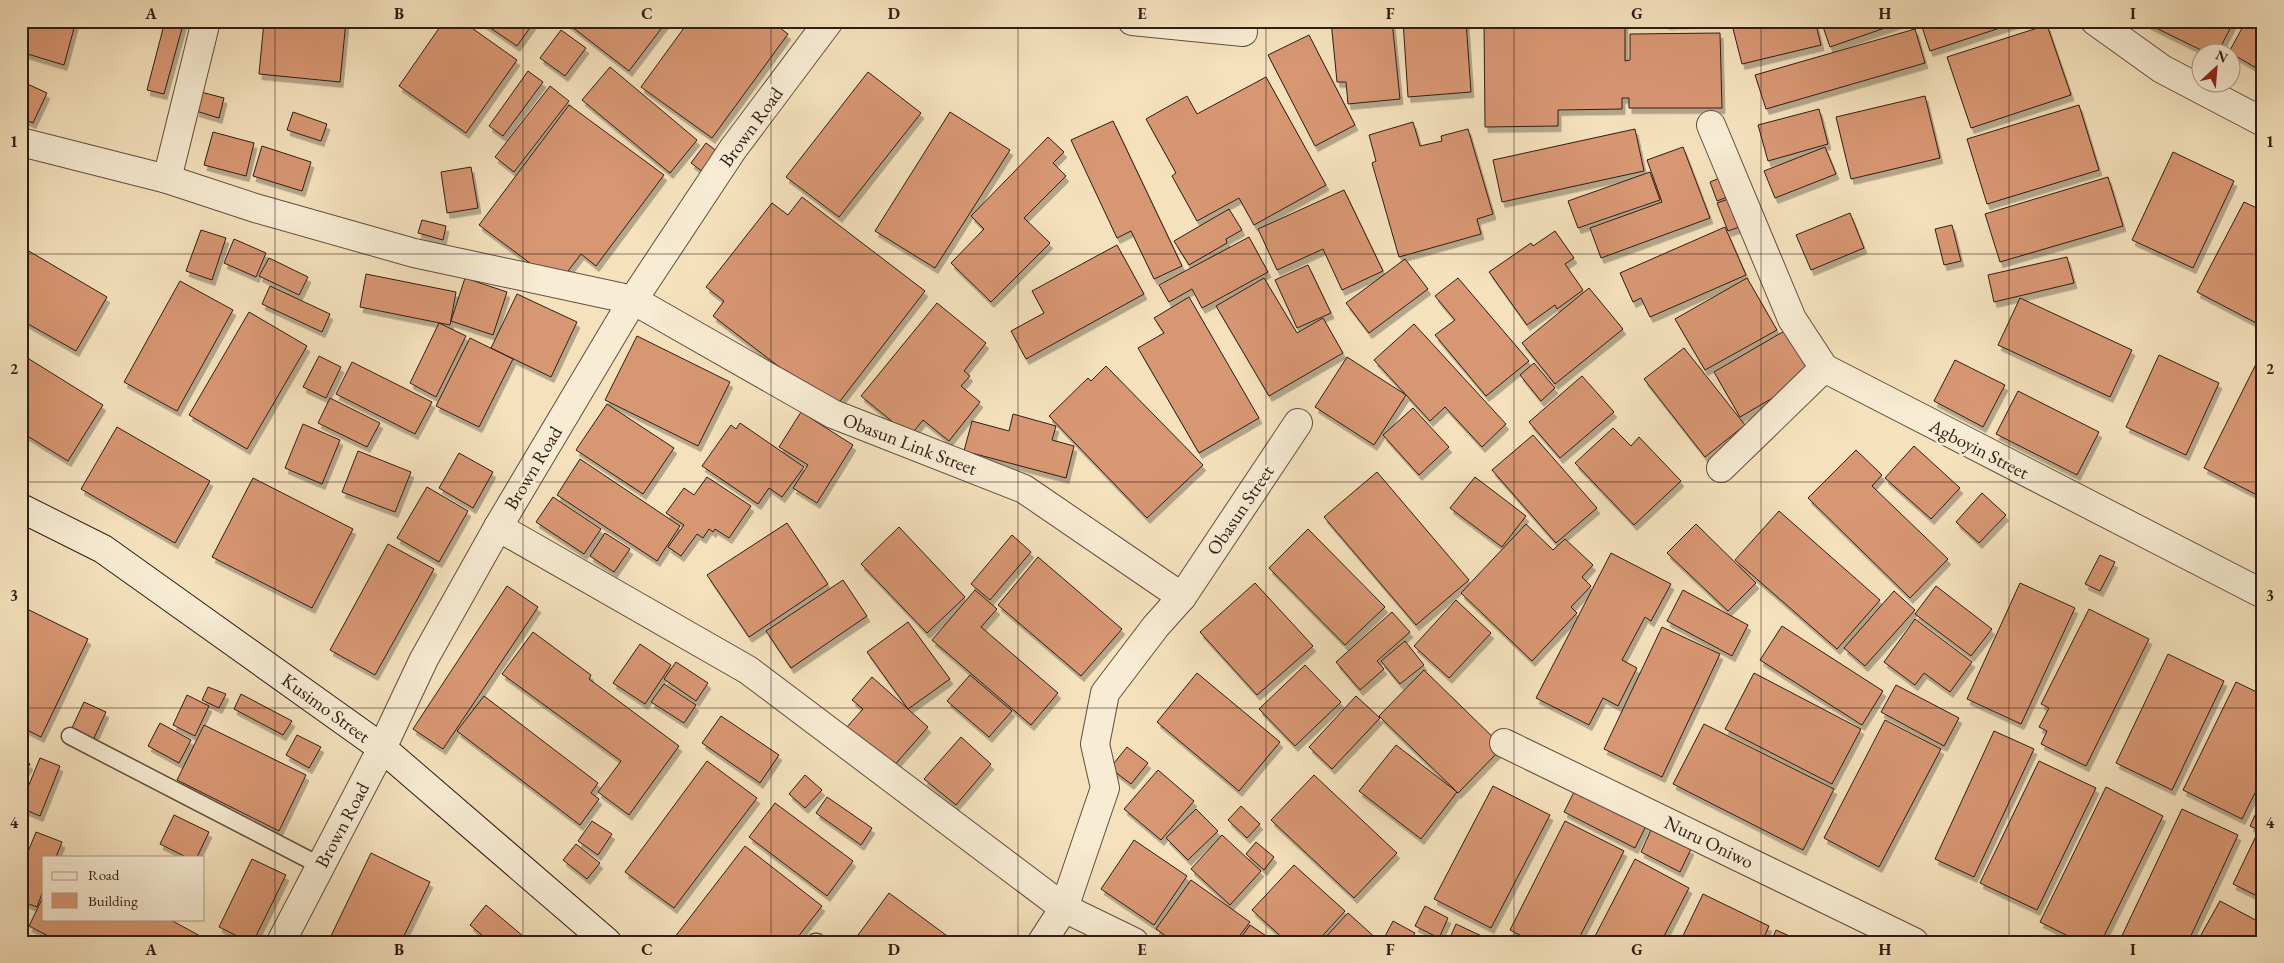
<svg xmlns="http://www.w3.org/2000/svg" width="2284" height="963" font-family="'EB Garamond',serif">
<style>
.building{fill:#d89773;stroke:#301c15;filter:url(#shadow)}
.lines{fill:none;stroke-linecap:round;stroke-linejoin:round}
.lane-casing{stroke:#614e3f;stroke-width:19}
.street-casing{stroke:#614e3f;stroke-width:30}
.secondary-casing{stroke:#301c15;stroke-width:30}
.lane{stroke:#f8ecd4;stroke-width:16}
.street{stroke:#f8ecd4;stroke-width:28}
.secondary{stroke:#f8ecd4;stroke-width:28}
.grid{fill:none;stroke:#301c15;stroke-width:1;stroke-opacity:0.55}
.labels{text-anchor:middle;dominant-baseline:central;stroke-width:5;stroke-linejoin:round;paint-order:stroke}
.street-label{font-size:19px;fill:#301c15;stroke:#f8ecd4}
.neatline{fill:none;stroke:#301c15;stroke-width:2}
.grid-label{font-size:16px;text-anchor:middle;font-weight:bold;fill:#301c15}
</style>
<defs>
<filter id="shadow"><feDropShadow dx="3" dy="5.5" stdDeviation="0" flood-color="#0004"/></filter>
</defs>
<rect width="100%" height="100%" fill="#f5e2bd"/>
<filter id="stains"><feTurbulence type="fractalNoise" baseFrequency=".004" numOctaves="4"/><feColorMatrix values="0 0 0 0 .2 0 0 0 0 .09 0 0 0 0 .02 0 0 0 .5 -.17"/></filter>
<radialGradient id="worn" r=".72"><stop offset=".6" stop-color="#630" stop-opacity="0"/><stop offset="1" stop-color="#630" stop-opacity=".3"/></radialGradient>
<g class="building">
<polygon points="21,21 76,21 64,65 21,52"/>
<polygon points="165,21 184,21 164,94 147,90"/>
<polygon points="264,21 346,21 340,82 259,74"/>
<polygon points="444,21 462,21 517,60 466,133 399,86"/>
<polygon points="480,21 535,21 517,46"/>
<polygon points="569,21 667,21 629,71 567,23"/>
<polygon points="689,21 771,21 788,34 712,138 641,87"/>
<polygon points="1331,21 1392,21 1400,99 1348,104 1346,82 1337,82"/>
<polygon points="1403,21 1466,21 1471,92 1408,97"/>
<polygon points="1484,21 1625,21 1625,61 1630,60 1630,34 1720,33 1722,108 1629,108 1629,98 1622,98 1622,109 1558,110 1558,126 1485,127"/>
<polygon points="1666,21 1722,21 1666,24"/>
<polygon points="1731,21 1815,21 1821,45 1742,64"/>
<polygon points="1821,21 1905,21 1830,47"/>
<polygon points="1920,21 2021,21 1930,51"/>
<polygon points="2149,21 2234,21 2218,52 2205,52 2148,24"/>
<polygon points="2246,21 2263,21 2263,72 2229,52"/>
<polygon points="2047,25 2071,95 1971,128 1947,57"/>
<polygon points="1915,29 1925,63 1766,109 1755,75"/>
<polygon points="561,30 586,48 565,76 540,58"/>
<polygon points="1309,35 1355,125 1315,146 1268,55"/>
<polygon points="610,67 697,140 670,173 582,100"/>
<polygon points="528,71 543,82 503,136 489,126"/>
<polygon points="868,72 921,113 839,217 786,177"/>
<polygon points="1266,77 1326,185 1254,225 1239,198 1197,221 1172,176 1176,173 1146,119 1187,96 1197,114"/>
<polygon points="21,81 47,93 33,123 21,118"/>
<polygon points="550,86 569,101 514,172 495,157"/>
<polygon points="201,92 224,98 219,118 196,111"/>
<polygon points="1925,96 1940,158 1851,179 1836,117"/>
<polygon points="569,105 664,175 596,266 581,254 558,284 479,225"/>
<polygon points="2079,105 2099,170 1987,204 1967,139"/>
<polygon points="1819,109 1828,144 1768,161 1758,125"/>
<polygon points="293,112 327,124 321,141 287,130"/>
<polygon points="950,112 1010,150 935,268 875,231"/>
<polygon points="1113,121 1182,266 1154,279 1131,231 1117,238 1071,140"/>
<polygon points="1413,122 1420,146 1442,141 1441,136 1468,129 1493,214 1477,219 1481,234 1399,257 1372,163 1376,161 1369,135"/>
<polygon points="1635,129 1644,171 1502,202 1493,160"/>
<polygon points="213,132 254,143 246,176 204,165"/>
<polygon points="1048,137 1064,152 1053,163 1066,176 1024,218 1050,243 991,302 951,263 984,229 971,216"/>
<polygon points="706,143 722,155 707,175 691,163"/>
<polygon points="262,146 311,162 302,191 253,176"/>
<polygon points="1683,147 1710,218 1601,258 1590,228 1662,202 1647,160"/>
<polygon points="1825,147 1836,174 1775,198 1764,171"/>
<polygon points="2173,152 2234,181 2193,268 2132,240"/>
<polygon points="471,167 478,208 447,213 441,172"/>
<polygon points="1650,172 1660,200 1578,228 1568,201"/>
<polygon points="1727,175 1735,194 1717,201 1710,182"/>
<polygon points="2108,177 2123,226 2000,262 1985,214"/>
<polygon points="1344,190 1383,271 1342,290 1323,249 1277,270 1258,229"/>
<polygon points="802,197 925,291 834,409 713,316 724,301 706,287 772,203 788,215"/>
<polygon points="1734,197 1745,225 1728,231 1717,203"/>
<polygon points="2244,202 2263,211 2263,321 2260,325 2197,292"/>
<polygon points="1229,209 1242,230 1226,239 1227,243 1189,265 1174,241"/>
<polygon points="1850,213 1864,248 1811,270 1796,235"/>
<polygon points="422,220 446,226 443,240 418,233"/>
<polygon points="1952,225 1961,261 1944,265 1935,229"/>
<polygon points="1725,227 1746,275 1650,317 1641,298 1633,302 1620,273"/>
<polygon points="201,230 226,238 212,280 186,271"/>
<polygon points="1555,231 1574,258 1565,264 1583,290 1557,309 1555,305 1527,325 1489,272 1531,243 1533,246"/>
<polygon points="1249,237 1268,272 1202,308 1192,289 1169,302 1159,285"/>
<polygon points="234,239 266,253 256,277 224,263"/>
<polygon points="1117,245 1144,294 1026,359 1011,331 1044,313 1032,291"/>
<polygon points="27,250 107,297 76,351 21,320 21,260"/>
<polygon points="2067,257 2074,283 1994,302 1988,275"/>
<polygon points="269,258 308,277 299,295 259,276"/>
<polygon points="1405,259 1428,289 1369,333 1346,303"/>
<polygon points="1308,265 1331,313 1297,328 1275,280"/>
<polygon points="366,274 456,292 450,325 360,307"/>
<polygon points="465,278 507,292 493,335 451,321"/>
<polygon points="1264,278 1297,333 1323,318 1343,353 1269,396 1216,306"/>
<polygon points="1458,278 1529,361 1486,396 1435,335 1455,320 1435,296"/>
<polygon points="1747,278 1777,330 1705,370 1675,319"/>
<polygon points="180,281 233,310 177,411 124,382"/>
<polygon points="270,286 330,314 322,332 262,304"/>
<polygon points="1589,288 1623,329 1555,384 1522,343"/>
<polygon points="517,294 577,322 551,377 491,348"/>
<polygon points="1189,297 1259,418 1199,453 1138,348 1164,333 1154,318"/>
<polygon points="2020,298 2132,350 2110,397 1998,345"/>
<polygon points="937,303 986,343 964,371 970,376 961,386 980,402 949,441 923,420 910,436 861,396"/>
<polygon points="249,312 307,346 247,449 189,415"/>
<polygon points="439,323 466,336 436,397 410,383"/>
<polygon points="1414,324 1506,424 1482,447 1445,407 1430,421 1374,360"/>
<polygon points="1786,330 1812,375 1740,417 1714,372"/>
<polygon points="637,336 730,382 698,446 605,400"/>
<polygon points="470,338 513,359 479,427 436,406"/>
<polygon points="1684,348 1745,425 1705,457 1644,379"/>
<polygon points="21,354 103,405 68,461 21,432"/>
<polygon points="2159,355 2219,383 2186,455 2126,427"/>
<polygon points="319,356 341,367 326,398 303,387"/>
<polygon points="1347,357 1406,395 1374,445 1315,407"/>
<polygon points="1955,360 2005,385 1983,427 1934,401"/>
<polygon points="2258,360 2263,363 2263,498 2204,468"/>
<polygon points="352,362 432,402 415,434 336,394"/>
<polygon points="1534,363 1555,388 1541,401 1520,375"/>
<polygon points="1106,366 1203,465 1147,518 1049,416 1088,378 1091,381"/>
<polygon points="1582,376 1614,412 1560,458 1529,422"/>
<polygon points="2018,391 2099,432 2077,475 1996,434"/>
<polygon points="330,398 380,423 367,447 318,423"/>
<polygon points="607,404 674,448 643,494 576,450"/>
<polygon points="1413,408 1449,447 1419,475 1383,435"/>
<polygon points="801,412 853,445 817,503 793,488 808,465 779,447"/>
<polygon points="1013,414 1056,426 1052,440 1074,446 1066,478 964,451 972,421 1009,431"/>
<polygon points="740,423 804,467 782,497 769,488 758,504 702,466 731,425 736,429"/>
<polygon points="303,424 340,440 322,484 285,468"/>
<polygon points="117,427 210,481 175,543 81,489"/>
<polygon points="1613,428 1631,446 1639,437 1681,481 1634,525 1575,463"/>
<polygon points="1533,435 1597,508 1556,543 1492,470"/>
<polygon points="1914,446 1960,488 1931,519 1885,478"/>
<polygon points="1856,450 1882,475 1872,486 1948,559 1910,598 1808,498"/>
<polygon points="358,451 411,472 395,512 342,492"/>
<polygon points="459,453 493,472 473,508 439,488"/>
<polygon points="580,459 680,526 657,561 557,495"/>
<polygon points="1377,472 1469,580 1416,625 1324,517"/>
<polygon points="707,477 751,506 729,538 715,529 713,532 709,529 703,538 697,534 681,556 668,547 684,525 666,513 684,488 694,495"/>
<polygon points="1475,477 1526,516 1502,547 1450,508"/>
<polygon points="253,478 353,529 312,608 212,557"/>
<polygon points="427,487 468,511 439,562 397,538"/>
<polygon points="1982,493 2006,515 1979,543 1956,522"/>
<polygon points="553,497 601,529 584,554 536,522"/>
<polygon points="1779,511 1880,600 1837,649 1735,560"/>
<polygon points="787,523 828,584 749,637 707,575"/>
<polygon points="1526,524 1553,550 1565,539 1593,565 1582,577 1591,586 1571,607 1577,613 1532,661 1461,593"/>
<polygon points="1696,524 1756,583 1728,611 1667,553"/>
<polygon points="899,527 965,597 927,633 861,564"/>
<polygon points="1308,529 1385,607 1345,645 1269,568"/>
<polygon points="605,533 630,549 614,572 590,556"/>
<polygon points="1012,535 1031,552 990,600 971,584"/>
<polygon points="388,544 434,569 375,675 330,650"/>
<polygon points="1611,553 1671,584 1651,621 1645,617 1622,660 1637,668 1618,706 1603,698 1589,725 1536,698"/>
<polygon points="2100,555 2115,562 2100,591 2085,584"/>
<polygon points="1038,557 1122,629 1081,676 998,605"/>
<polygon points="843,580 867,616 791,668 766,631"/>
<polygon points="1255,583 1313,646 1257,695 1200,632"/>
<polygon points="2020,583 2075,608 2021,724 1967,699"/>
<polygon points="507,586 538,607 443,749 413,729"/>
<polygon points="1936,586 1992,629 1971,656 1915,614"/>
<polygon points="975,590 997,609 981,627 1058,693 1031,725 932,640"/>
<polygon points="1683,590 1748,625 1732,656 1667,621"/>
<polygon points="1894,591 1915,610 1865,666 1844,648"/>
<polygon points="1456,600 1491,633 1449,678 1414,646"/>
<polygon points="21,606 88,639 41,737 21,727"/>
<polygon points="2089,609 2149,639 2086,766 2041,744 2047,731 2039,727 2049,708 2041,704"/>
<polygon points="1392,612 1410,632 1377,661 1384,669 1360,690 1336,662"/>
<polygon points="1915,619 1972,662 1950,692 1924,673 1915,685 1884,662"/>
<polygon points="908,622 950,679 908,709 867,652"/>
<polygon points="1782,626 1883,691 1862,725 1760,660"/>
<polygon points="1662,627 1720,654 1662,777 1604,749"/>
<polygon points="533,632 591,675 589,679 679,746 629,815 598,792 621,761 502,674"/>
<polygon points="1405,641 1424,665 1400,684 1381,661"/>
<polygon points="640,644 671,665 645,704 613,683"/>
<polygon points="2168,654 2224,681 2172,790 2116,763"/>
<polygon points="676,662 708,683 696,701 664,679"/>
<polygon points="1305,665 1341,702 1295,746 1259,709"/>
<polygon points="1424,670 1503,747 1458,793 1379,716"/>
<polygon points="1197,673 1280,742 1239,791 1157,722"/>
<polygon points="1754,673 1861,729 1832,784 1725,729"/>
<polygon points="970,675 1012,711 989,737 947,701"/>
<polygon points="872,677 928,727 892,768 846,728 863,709 852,700"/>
<polygon points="2236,682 2263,695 2263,777 2242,819 2183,790"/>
<polygon points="664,684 696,705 684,723 651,702"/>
<polygon points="1896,685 1959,718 1944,746 1881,712"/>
<polygon points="208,687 226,694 219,708 202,700"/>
<polygon points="241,694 292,721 283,735 234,709"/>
<polygon points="187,695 209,706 195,736 173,725"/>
<polygon points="484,696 598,783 591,793 599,799 580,825 457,731"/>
<polygon points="1356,696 1380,718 1332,769 1309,747"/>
<polygon points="84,702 106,712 93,740 71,730"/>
<polygon points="721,716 779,755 760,783 702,743"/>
<polygon points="1885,720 1941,749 1879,867 1824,838"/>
<polygon points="160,723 191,740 179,763 148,746"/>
<polygon points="1704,724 1834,789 1803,850 1673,784"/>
<polygon points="204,725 306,775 279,831 177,780"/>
<polygon points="1994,731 2034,749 1974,877 1935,859"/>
<polygon points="297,735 321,747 309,768 286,755"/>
<polygon points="961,737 991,764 956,805 924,779"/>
<polygon points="1396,745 1457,792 1421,839 1359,791"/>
<polygon points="1127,747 1148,763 1131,784 1110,768"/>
<polygon points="40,758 60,766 40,816 21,808 21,804"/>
<polygon points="21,759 30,764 21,778"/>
<polygon points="707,761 757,798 674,908 625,872"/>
<polygon points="2039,761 2096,788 2037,910 1980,883"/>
<polygon points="1158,770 1194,801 1161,840 1124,809"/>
<polygon points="805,775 822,790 805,808 789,794"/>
<polygon points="1314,775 1397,853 1354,898 1271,820"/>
<polygon points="1578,784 1649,820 1635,848 1564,812"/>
<polygon points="1493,786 1550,815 1491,928 1434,899"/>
<polygon points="2106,787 2163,816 2101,942 2080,942 2040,922"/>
<polygon points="827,797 872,828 861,845 816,813"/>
<polygon points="2263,798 2263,832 2250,826"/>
<polygon points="775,803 853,861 827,896 749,837"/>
<polygon points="1241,806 1260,824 1247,838 1228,820"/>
<polygon points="1196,809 1218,831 1188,860 1166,838"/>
<polygon points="2182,809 2238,835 2188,942 2119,942"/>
<polygon points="174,815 209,832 197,857 186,857 160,844"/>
<polygon points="592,821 612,834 598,855 578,841"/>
<polygon points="1565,821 1624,851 1577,942 1533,942 1510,930"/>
<polygon points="1651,830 1691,849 1680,872 1641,852"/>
<polygon points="36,832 62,842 56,857 44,857 44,888 37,907 21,901 21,869"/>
<polygon points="1222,835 1261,871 1230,905 1191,869"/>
<polygon points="2256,836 2263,839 2263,899 2233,884"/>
<polygon points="1134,840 1187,876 1154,925 1101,889"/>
<polygon points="1256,842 1274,857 1264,870 1246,854"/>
<polygon points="576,844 600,863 587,879 563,860"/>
<polygon points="745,846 822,906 794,942 671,942"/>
<polygon points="371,853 430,882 401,942 328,942"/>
<polygon points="252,859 286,875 253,942 249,942 219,927"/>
<polygon points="1635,859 1689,888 1661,942 1592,942"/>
<polygon points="1294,865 1345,911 1317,942 1287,942 1252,910"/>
<polygon points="1191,880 1250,922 1235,942 1174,942 1156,929"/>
<polygon points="889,893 950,938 947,942 853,942"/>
<polygon points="1703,894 1769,926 1762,942 1680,942"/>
<polygon points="44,895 44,919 169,919 211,942 60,942 29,926"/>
<polygon points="2220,901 2263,924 2263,942 2197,942"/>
<polygon points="486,905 530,942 490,942 470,925"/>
<polygon points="1425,906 1448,918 1439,938 1415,926"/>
<polygon points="1348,913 1379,941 1321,942"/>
<polygon points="1393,921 1415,933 1410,942 1382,942"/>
<polygon points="1456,924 1490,940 1489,942 1448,942"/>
<polygon points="1250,925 1275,942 1238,942"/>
<polygon points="1776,930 1803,942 1771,942"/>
</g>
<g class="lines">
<defs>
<g id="lane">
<polyline points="70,736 321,866"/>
<polyline points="815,942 817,942"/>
</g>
<g id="street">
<polyline points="1132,21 1243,32"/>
<polyline points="2095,21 2162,69 2263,122"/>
<polyline points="1711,125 1792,319 1824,368"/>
<polyline points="21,142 167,179 255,208 414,253 633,300 833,414 1024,489 1182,597"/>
<polyline points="167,179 206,21"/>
<polyline points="1721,468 1824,368 2263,594"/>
<polyline points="498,527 748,670 1064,908 1134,942"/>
<polyline points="1504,743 1914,942"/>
<polyline points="281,942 382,748 424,659 498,527 633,300 733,149 829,21"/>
<polyline points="1042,942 1064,908 1105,788 1095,744 1105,693 1156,626 1182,597 1298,423"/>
</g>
<polyline id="secondary" points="21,508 103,549 382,748 607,942"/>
</defs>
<use href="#lane" class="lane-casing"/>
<use href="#street" class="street-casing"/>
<use href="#secondary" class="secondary-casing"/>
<use href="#lane" class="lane"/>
<use href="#street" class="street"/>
<use href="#secondary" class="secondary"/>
</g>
<path class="grid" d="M 275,21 L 275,942M 523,21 L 523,942M 771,21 L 771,942M 1018,21 L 1018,942M 1266,21 L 1266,942M 1514,21 L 1514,942M 1761,21 L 1761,942M 2009,21 L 2009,942M 21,254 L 2263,254M 21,482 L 2263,482M 21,708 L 2263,708"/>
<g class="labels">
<g class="street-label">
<text transform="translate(751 127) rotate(-54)">Brown Road</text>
<text transform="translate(910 444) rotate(21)">Obasun Link Street</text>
<text transform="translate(1979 449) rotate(27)">Agboyin Street</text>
<text transform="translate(533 468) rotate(-59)">Brown Road</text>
<text transform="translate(1240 510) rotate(-56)">Obasun Street</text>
<text transform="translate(326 708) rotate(36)">Kusimo Street</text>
<text transform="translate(342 825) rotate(-62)">Brown Road</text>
<text transform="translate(1709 842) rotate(26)">Nuru Oniwo</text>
</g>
</g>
<rect width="2284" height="963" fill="none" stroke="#f5e2bd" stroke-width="55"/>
<rect x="42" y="856" width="162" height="65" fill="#f8ecd4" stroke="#a89988"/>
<rect x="52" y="872" width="25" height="8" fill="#f8ecd4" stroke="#a89988"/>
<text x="88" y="880" font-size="15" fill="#301c15">Road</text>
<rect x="52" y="893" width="25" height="15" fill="#d89773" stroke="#a89988"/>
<text x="88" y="906" font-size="15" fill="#301c15">Building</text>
<g transform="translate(2216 68) rotate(26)"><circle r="24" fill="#f8ecd4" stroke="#a89988"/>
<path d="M0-4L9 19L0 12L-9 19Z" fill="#8f2418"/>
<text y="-8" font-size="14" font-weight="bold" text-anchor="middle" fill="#301c15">N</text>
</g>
<rect x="28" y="28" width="2228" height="908" class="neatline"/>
<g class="grid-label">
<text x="151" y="19">A</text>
<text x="399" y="19">B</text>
<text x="647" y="19">C</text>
<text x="894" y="19">D</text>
<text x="1142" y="19">E</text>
<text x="1390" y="19">F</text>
<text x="1637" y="19">G</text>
<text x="1885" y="19">H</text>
<text x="2133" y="19">I</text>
<text x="14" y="147">1</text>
<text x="2270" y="147">1</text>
<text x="14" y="374">2</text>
<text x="2270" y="374">2</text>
<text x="14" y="601">3</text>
<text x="2270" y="601">3</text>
<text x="14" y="828">4</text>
<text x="2270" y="828">4</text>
<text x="151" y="955">A</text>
<text x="399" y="955">B</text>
<text x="647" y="955">C</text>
<text x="894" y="955">D</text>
<text x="1142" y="955">E</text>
<text x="1390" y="955">F</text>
<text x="1637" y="955">G</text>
<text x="1885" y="955">H</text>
<text x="2133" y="955">I</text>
</g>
<rect width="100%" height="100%" filter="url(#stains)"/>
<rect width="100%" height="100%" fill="url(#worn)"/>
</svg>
